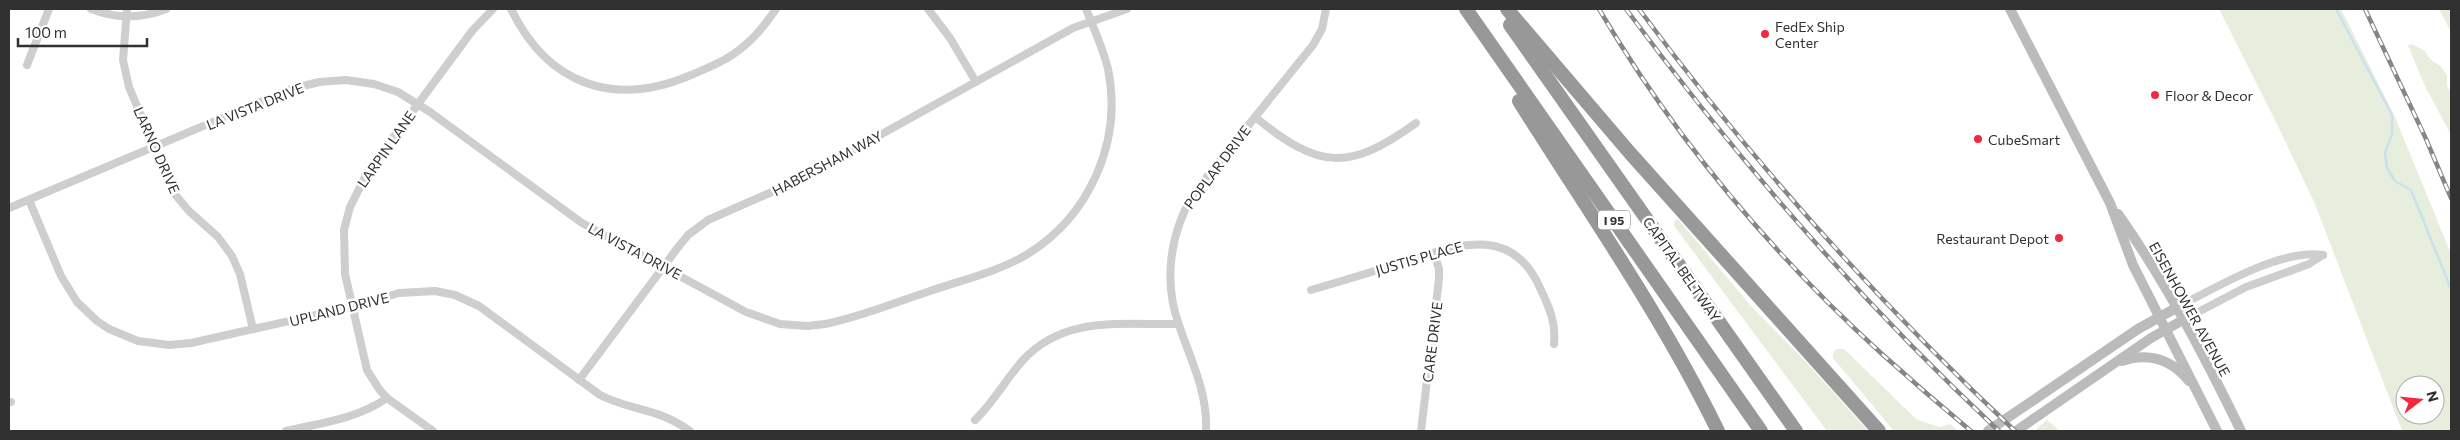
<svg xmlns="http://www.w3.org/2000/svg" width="2460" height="440" font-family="Commissioner,sans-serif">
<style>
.green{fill:#e7eede;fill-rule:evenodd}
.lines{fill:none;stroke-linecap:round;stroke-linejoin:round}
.stream{stroke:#c9e1ef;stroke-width:2.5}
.minor{stroke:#cecece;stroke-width:8}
.secondary{stroke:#bbb;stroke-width:10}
.motorway{stroke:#989898;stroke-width:14}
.rail-casing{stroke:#868686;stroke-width:4.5}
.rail{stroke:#fff;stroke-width:2.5;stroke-dasharray:8;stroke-linecap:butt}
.poi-dot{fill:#f2283d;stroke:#fff;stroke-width:2}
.labels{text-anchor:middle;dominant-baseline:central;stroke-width:5;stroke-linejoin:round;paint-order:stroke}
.shield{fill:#fff;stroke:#6f6f6f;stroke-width:1}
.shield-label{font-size:12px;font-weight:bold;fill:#313131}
.poi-label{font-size:14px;fill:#313131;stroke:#fff;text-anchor:start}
.street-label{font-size:14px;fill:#313131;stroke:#fff}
</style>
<rect width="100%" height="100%" fill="#fff"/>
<g class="green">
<path d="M 2219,9 L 2341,9 L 2395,117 L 2451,254 L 2451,431 L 2402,431 L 2315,204 L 2276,122 ZM 2405,385 L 2435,385 L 2435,415 L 2405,415 Z"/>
<polygon points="2439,9 2451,9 2451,32"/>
<polygon points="2412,44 2425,51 2430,59 2440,66 2447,75 2447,86 2451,93 2451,135 2425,86 2408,45"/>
<polygon points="1678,219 1751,306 1807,363 1868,431 1827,431 1674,226 1675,220"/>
<polygon points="1837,349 1844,349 1917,420 1940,427 1950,424 1958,431 1894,431 1833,358 1833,353"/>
<polygon points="2047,420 2060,431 2034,431"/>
</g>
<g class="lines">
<polyline class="stream" points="2336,9 2392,115 2392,134 2385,153 2387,168 2395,181 2411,190 2451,289"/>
<g class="minor">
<path d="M 91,9 C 117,19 141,19 166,9"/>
<polyline points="127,9 123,60 129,87 173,192 189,211 218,237 232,256 240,274 253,329"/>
<path d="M 511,9 C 548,85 614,108 691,75 C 710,67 728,60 744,46 C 757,36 767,22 776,9"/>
<polyline points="928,9 950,38 976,82"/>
<polyline points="27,65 49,9"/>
<path d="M 1255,117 C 1319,169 1348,172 1416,123"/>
<path d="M 29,200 L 61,276 L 77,302 L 97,321 L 109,329 L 138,341 L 169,345 L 191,343 L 352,307 L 399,293 L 435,291 L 455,295 L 479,306 L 600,395 C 631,411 659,408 690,431"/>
<path d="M 9,208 L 291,89 L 319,82 L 346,80 L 374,84 L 398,92 L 430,112 L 582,223 L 746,312 L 780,324 L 807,326 L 825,324 C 861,317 896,302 930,291 C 962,280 997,272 1026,255 C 1089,217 1123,142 1108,69 C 1103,48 1094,29 1086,9"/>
<path d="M 1311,290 C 1342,281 1372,272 1403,262 C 1456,246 1512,222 1541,290 C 1550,309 1556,323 1554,344"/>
<path d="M 2176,308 C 2213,289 2281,248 2323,255"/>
<polyline points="2183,320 2246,287 2309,264 2323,255"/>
<polyline points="579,380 679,246 688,235 708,220 797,181 1073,28 1127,9"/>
<polyline points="9,402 11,402"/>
<path d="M 975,420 C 993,403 1006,379 1023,360 C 1065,315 1122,325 1178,324"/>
<path d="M 286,431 C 321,423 357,419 387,398"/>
<polyline points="433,431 387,398 379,389 367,370 345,274 344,230 350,207 367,173 472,31 493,9"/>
<path d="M 1206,431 C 1208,393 1191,361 1179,325 C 1163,281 1170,233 1194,193 L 1313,45 L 1322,29 L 1326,9"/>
<polyline points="1421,431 1439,279 1439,269 1434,253"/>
</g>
<g class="secondary">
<polyline points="2010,9 2110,203 2133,265 2217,431"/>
<path d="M 2118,214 C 2166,282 2205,357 2241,431"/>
<path d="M 2122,361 C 2149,352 2171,359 2189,381"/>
<polyline points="1988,431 2138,329 2176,308"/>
<polyline points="2016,431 2151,338 2183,320"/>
</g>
<g class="motorway">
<polyline points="1466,9 1761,431"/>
<polyline points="1507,9 1630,153 1879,431"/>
<polyline points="1510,25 1796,431"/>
<path d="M 1519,101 C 1588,211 1661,314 1718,431"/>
</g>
<defs>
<g id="rail">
<path d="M 1599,9 C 1674,137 1772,254 1882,354 C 1911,380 1941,406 1971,431"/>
<path d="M 1626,9 C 1737,159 1862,303 1999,431"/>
<path d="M 1639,9 C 1751,160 1878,302 2015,431"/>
<polyline points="2365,9 2426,139 2451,198"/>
</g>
</defs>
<use href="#rail" class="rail-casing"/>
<use href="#rail" class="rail"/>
</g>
<g class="poi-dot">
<circle cx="1765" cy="34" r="5"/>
<circle cx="2155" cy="95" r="5"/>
<circle cx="1978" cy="139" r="5"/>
<circle cx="2059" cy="238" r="5"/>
</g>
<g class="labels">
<rect class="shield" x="1598" y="210.5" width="32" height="19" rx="4"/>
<g class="shield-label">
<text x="1614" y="220">I 95</text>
</g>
<g class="poi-label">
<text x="1775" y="26">FedEx Ship<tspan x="1775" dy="16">Center</tspan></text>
<text x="2165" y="95">Floor &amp; Decor</text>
<text x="1988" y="139">CubeSmart</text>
<text x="2049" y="238" text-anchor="end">Restaurant Depot</text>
</g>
<g class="street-label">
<text transform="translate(255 106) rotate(-22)">LA VISTA DRIVE</text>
<text transform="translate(386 149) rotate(-55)">LARPIN LANE</text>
<text transform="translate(157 150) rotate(66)">LARNO DRIVE</text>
<text transform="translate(827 163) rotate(-28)">HABERSHAM WAY</text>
<text transform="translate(1217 167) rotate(-53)">POPLAR DRIVE</text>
<text transform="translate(635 251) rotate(28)">LA VISTA DRIVE</text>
<text transform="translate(1419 258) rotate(-16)">JUSTIS PLACE</text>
<text transform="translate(1682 269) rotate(55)">CAPITAL BELTWAY</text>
<text transform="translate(339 309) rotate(-14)">UPLAND DRIVE</text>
<text transform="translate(2190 309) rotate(61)">EISENHOWER AVENUE</text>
<text transform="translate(1432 342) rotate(-83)">CARE DRIVE</text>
</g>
</g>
<rect width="2460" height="440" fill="none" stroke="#313131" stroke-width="20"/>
<g transform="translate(2420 400) rotate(74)"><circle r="24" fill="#ffffff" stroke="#adadad"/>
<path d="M0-4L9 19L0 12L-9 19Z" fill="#f2283d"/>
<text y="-8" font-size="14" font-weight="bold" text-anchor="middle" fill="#313131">N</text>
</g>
<path d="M18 38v8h129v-8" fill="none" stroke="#313131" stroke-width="2.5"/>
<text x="25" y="38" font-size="15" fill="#313131" stroke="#ffffff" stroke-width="4" paint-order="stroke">100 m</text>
</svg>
